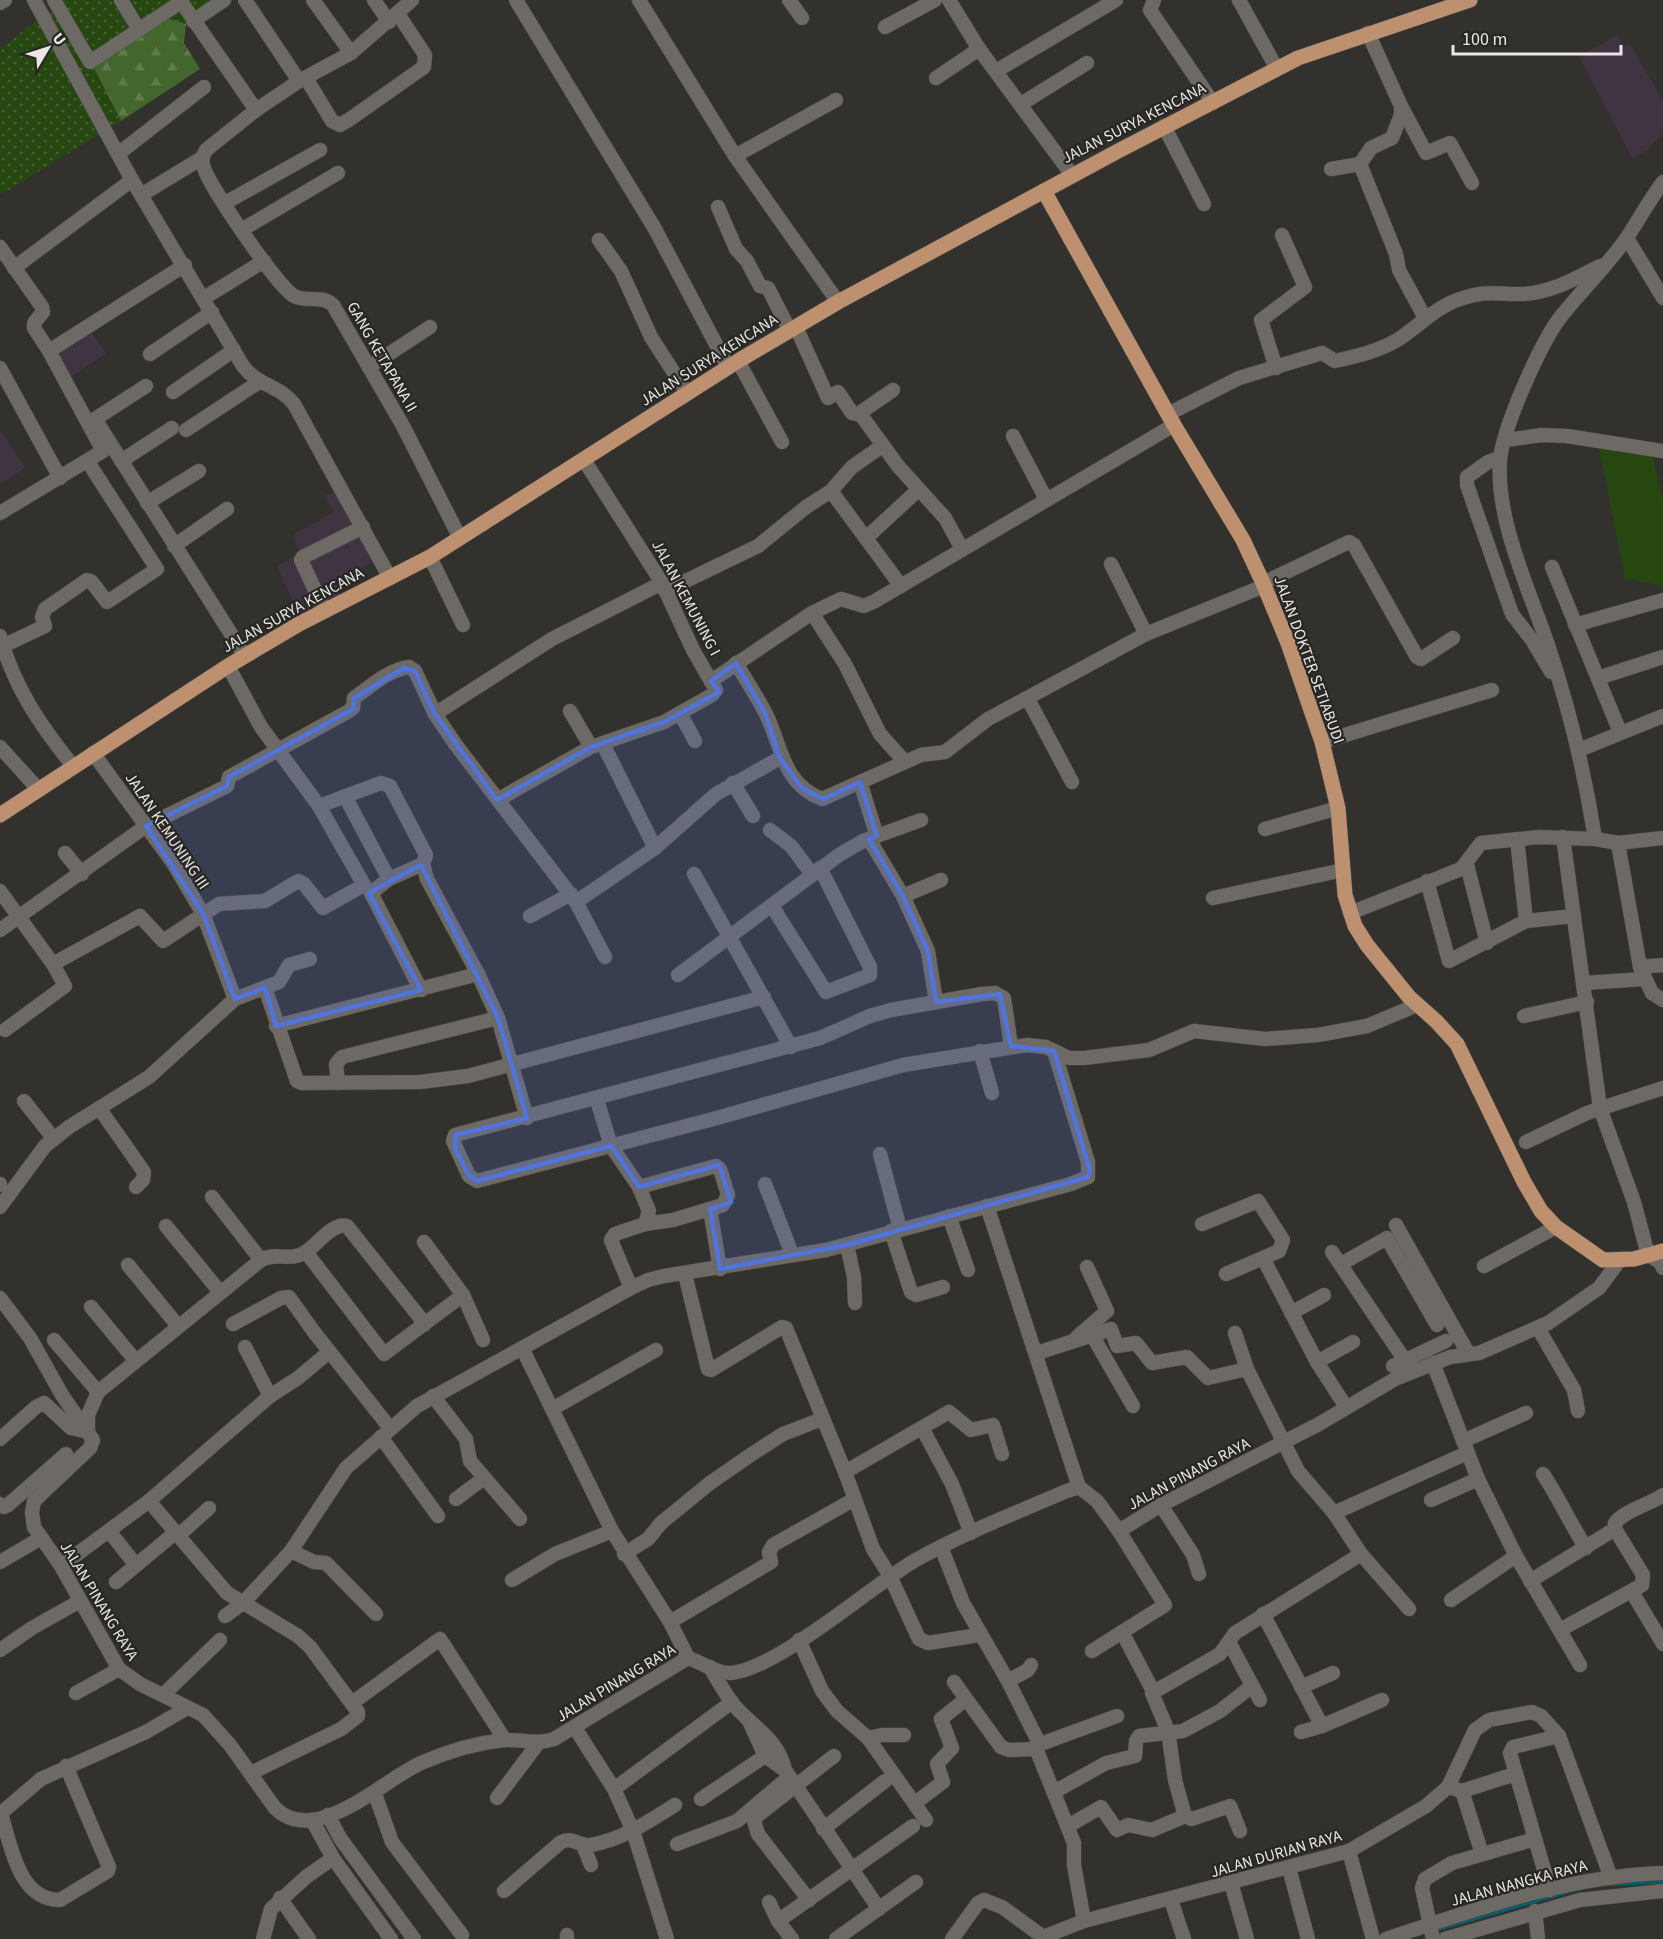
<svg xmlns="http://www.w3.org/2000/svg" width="1663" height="1939" font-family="'Source Sans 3',sans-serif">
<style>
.education{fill:#403443}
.grass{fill:url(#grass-dots)}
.forest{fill:url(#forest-firs)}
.park{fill:#274711}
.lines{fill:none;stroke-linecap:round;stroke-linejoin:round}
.stream{stroke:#035d6c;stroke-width:3}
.minor-casing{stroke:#504f4b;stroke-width:15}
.major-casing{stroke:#504f4b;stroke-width:16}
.minor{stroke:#6d6a66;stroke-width:14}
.major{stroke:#bd906f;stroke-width:15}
.marked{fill:#5074db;fill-opacity:0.2;stroke:#5074db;stroke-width:4.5;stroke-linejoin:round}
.labels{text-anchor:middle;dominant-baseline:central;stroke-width:4.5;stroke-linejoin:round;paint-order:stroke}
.street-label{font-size:16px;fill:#e8e7e4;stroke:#292723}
</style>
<defs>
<pattern id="grass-dots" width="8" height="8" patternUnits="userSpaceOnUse" patternTransform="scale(1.5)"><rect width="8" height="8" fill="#274711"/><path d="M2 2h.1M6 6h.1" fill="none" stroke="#466234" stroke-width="1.8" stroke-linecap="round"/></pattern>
<pattern id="forest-firs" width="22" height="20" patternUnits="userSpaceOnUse" patternTransform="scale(1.5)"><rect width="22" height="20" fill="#42662c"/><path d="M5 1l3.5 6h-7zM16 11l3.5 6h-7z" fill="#5d7c4a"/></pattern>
</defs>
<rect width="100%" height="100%" fill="#33312d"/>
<g class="education">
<polygon points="1618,35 1624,47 1630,44 1663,102 1663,133 1647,150 1632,158 1579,56"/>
<polygon points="88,327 106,353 69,378 52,353"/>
<polygon points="0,430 25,468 0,484"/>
<polygon points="341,487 379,558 339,580 342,586 339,593 343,601 302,622 277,566 302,555 293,535 334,512 325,496"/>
</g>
<polygon class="grass" points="53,0 223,0 186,24 164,17 91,63 121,121 0,195 0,49 56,6"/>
<polygon class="forest" points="164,17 186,24 184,43 200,69 121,121 91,62"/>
<polygon class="park" points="1598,442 1652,454 1663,502 1663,586 1625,578"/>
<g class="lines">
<g class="stream">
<polyline points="1603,1885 1663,1882"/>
<polyline points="1436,1930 1579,1889"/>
</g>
<defs>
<g id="minor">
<path d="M 34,0 L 132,180 L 243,366 C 259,387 278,384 294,404 L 390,578"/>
<polyline points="54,0 90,62 181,2"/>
<polyline points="121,0 139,30"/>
<polyline points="180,0 256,110"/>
<polyline points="245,0 299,81"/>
<polyline points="313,0 351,53"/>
<polyline points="374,0 389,22"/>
<path d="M 412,0 L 351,53 L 299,81 L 256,110 L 206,150 C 203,156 201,161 204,168 C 211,189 277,286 294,296 C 308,303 320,294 333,305 L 403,426 L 460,538"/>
<polyline points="516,0 655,229 728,367"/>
<polyline points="639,0 735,156 838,302"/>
<polyline points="789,0 802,18"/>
<polyline points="949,0 979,49 1072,175"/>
<polyline points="1154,0 1150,10 1213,103"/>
<polyline points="1239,0 1277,69"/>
<polyline points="0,3 5,0"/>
<polyline points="193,21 224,0"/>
<polyline points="885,27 935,0"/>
<polyline points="1368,33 1401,106 1426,153 1450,143 1472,183"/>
<polyline points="996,71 1116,0"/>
<polyline points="306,78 332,121 340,125 350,119 424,67 425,55 398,14"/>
<polyline points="936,78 979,49"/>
<polyline points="1021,104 1087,63"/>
<polyline points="1401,106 1401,115 1392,138 1371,148 1360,164 1396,254 1399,270 1425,318"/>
<polyline points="1164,126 1204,204"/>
<polyline points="118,154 204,87"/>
<polyline points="735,156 836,100"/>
<polyline points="1331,169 1360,164"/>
<polyline points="141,195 202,158"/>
<polyline points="225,203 320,150"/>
<polyline points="718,207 736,249 747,261 760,286 768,288 790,331"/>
<polyline points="243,229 338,173"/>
<polyline points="1627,238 1663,298"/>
<polyline points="599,240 621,271 651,337 687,393"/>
<polyline points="0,247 42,307 43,312 34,323 34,328 49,351 103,451 0,513"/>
<polyline points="14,268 132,180"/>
<polyline points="204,298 264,261"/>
<polyline points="796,327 828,398 838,392 852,413 861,415"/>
<polyline points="49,351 185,265"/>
<polyline points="150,354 212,312"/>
<polyline points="738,361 782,442"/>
<polyline points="369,367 430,327"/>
<polyline points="0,368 60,478"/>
<polyline points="1276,368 1261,320 1305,287 1282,235"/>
<polyline points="146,386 95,419 245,656"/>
<polyline points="893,390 861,412 861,415 898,466 945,518 962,549"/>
<polyline points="173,392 234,350"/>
<path d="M 1168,414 L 1239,378 L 1322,353 L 1335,361 C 1358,356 1379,351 1399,339 C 1420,325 1436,307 1460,299 C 1488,289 1498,295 1523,294 C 1552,292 1575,279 1600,266"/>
<polyline points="186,430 259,382"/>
<polyline points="1013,436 1046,499"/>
<polyline points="1506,440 1542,435 1567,436 1663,451"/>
<polyline points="1500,458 1488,462 1467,477 1467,485 1512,614 1532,640 1551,672"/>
<polyline points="121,461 172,428"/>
<polyline points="831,491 901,586"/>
<polyline points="147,503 199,471"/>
<polyline points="866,538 918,490"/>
<polyline points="174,546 227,509"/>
<polyline points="430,557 463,625"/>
<polyline points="1111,564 1146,634"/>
<polyline points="1552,567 1620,732"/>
<polyline points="1263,583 1349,542 1354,545 1417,657 1421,659 1453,638"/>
<polyline points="665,591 758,546 806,507 831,491 852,467 882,446"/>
<polyline points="325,611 301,560 303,557 363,527"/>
<polyline points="812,613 845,664 880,734 905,762"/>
<polyline points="1575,625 1663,600"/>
<path d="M 0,636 C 14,687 40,725 73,766"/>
<polyline points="3,646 45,626 42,617 45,609 87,580 91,581 107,602 157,569 88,462"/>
<path d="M 736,663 C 746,680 758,698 767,716 C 782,748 783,784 822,799 L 921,755 L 945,752 L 988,719 L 1146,634 L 1264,586"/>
<polyline points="1598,678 1663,657"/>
<polyline points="711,681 812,613 841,599 864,606 875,601 1174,425"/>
<polyline points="1028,699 1072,782"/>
<polyline points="570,711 591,747"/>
<polyline points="680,713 695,741"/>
<polyline points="435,714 552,639 662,583"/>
<polyline points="1322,742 1492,690"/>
<polyline points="603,744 655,848"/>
<polyline points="0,747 39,790"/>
<polyline points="1579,750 1663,716"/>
<polyline points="93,753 173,863 203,914 235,999"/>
<polyline points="860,782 877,836"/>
<polyline points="733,783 753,816"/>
<polyline points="499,799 591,747 664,722 712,695 716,690 693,650 662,583 584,460"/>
<polyline points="347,800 389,879"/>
<polyline points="319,806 381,783 390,786 426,855 423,864 427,879 478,974 498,1018 527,1118"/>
<polyline points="1265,829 1338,808"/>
<polyline points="770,830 791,846 812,874"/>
<polyline points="1563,837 1600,1108 1634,1202 1648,1255 1660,1262 1663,1268"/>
<polyline points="869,839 903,896 928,951 936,1002"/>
<polyline points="1517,839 1526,921"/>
<path d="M 1595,839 C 1585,773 1569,708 1548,645 C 1529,589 1496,521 1500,461 C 1502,429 1540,345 1559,319 C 1580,292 1606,267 1626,239 C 1639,220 1649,200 1663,182"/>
<polyline points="1618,843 1640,967 1652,993 1663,1000"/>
<polyline points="65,853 82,874"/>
<polyline points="1467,865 1487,943"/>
<polyline points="694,874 791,1047"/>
<polyline points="1427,881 1449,961 1526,921 1574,916"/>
<polyline points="0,891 53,964 65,986 5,1030"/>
<polyline points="903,896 941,880"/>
<polyline points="1213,898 1343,870"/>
<polyline points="576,902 605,957"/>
<polyline points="772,906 826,992 870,975 870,967 820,868"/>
<polyline points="1350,913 1461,869 1481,843 1539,837 1595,839 1618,843 1663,838"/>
<polyline points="530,916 571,894"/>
<path d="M 0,930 L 146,826 L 227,786 L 229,777 L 349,711 L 353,708 L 354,698 C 371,686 388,670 409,667 L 415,671 L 435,714 L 456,745 L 576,902 L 655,848 L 716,794 L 780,758"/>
<polyline points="53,964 140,916 163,941 219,904 265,901 298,881 304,884 323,908 364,885 319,806 261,727 228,666"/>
<polyline points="1640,967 1663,965"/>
<polyline points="678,975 839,855 863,841 921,820"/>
<polyline points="1584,983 1644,979"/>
<polyline points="265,988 297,1081 302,1083 420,1082 468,1076 764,997"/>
<polyline points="421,990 371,893 389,879 423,864"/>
<polyline points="1524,1016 1587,1002"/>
<polyline points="276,1026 478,974"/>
<polyline points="1011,1046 1004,998 995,993 982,994 891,1010 870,1016 820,1038 455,1135 453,1141 469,1176 477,1181 717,1118 903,1065 1027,1045 1046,1047 1069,1058 1084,1058 1149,1050 1194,1031 1265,1039 1318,1035 1367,1026 1417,1005"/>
<polyline points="980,1051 992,1093"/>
<polyline points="338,1083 336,1064 342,1057 498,1018"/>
<polyline points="597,1100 611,1146 639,1187 649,1211 645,1224 615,1234 611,1240 631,1288"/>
<polyline points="24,1101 54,1139"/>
<polyline points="99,1108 144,1172 143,1180 136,1187"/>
<polyline points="1526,1142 1587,1113 1663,1088"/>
<polyline points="880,1154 900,1229"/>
<polyline points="0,1184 0,1185"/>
<polyline points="765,1184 792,1254"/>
<polyline points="639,1187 716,1166 720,1169 728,1195 723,1205 673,1220 645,1224"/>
<polyline points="212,1197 261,1260"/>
<polyline points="987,1206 1079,1487"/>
<polyline points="0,1207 45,1146 69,1127 149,1077 235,999 279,982 289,965 310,959"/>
<polyline points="710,1209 720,1269"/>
<polyline points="949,1216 968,1270"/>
<polyline points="1202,1224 1258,1201 1283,1240 1279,1251 1226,1274"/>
<polyline points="1396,1225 1468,1353"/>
<polyline points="166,1226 220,1292"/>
<polyline points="891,1231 911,1292 916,1295 943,1287"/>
<polyline points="424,1242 463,1295 483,1340"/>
<polyline points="847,1245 854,1277 855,1303"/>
<polyline points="306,1252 384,1354 463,1295"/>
<polyline points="1332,1252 1412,1371"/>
<polyline points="1263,1258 1317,1362 1346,1407"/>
<polyline points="1341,1264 1387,1238 1437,1325"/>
<polyline points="128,1265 178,1326"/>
<polyline points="1484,1266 1556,1227"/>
<polyline points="685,1274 708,1369 711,1370 782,1327 786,1328 845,1472 873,1549 890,1576 919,1639 928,1643 979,1635"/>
<path d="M 0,1298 L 30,1338 L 62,1395 L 93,1440 L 90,1448 L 34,1501 L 32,1513 L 34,1527 L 61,1566 L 119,1669 L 140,1684 L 203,1715 L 230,1745 L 275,1808 C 315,1848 383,1780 421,1763 C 446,1752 476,1743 504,1740 C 521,1739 538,1745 554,1739 L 688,1658 C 702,1662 716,1674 731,1673 C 777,1669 870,1587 914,1561 C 961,1534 1014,1514 1064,1492 L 1079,1487 L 1097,1501 L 1119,1531 L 1161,1505 L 1319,1424 L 1395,1379 L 1450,1357 L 1479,1353 L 1548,1323 L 1599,1288 L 1619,1261"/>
<polyline points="91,1307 135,1360"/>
<polyline points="1291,1313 1324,1295"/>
<polyline points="233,1324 281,1298 289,1297 314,1332 390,1428"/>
<polyline points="1538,1328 1574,1390 1578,1411"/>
<polyline points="1235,1333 1247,1369 1298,1471 1334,1513 1361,1554 1409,1609"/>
<polyline points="1092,1335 1133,1406"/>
<polyline points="1077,1337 1107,1311 1087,1267"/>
<polyline points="54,1340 98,1392"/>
<polyline points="245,1347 270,1396"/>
<polyline points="522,1348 612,1531 670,1622 688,1658"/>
<polyline points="1037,1353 1111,1329 1117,1346 1136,1343 1152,1363 1187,1357 1208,1378 1247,1369"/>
<polyline points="1317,1362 1353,1342"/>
<polyline points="1433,1363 1478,1479 1516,1556 1580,1665"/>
<polyline points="1393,1366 1446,1341"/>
<polyline points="433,1396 466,1439 470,1461 520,1519"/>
<polyline points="552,1409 656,1350"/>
<polyline points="922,1428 952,1484 971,1533"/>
<path d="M 88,1432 L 88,1415 L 98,1392 L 261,1260 C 276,1251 291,1263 307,1251 C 318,1244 333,1222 347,1226 L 425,1324"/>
<polyline points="381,1437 438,1516"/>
<polyline points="0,1439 36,1407 44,1403 71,1428 88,1432"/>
<polyline points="1463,1441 1526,1413"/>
<polyline points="845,1472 949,1412 971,1430 993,1425 1002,1454"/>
<path d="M 1543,1474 C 1559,1498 1570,1523 1586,1548"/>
<polyline points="456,1499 484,1478"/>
<polyline points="1431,1500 1478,1479"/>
<polyline points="149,1501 227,1593 298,1636 310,1647 358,1712 358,1716 341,1729 251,1773"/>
<polyline points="0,1504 4,1507 8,1505 66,1454"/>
<polyline points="1161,1505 1193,1555 1199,1574"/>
<polyline points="1334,1513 1467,1453"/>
<polyline points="109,1531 135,1564"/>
<polyline points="179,1535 209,1508"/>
<polyline points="941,1547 963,1603 1008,1681 1028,1670 1031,1665"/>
<polyline points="291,1551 314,1562 326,1563 376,1614"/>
<polyline points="624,1554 648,1539 661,1523 710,1483 752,1454 783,1434 822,1419"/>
<polyline points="0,1562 41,1538"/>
<polyline points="61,1566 149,1501 270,1396 298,1378 329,1352"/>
<polyline points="512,1580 555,1554 612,1531"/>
<polyline points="1530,1581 1615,1529"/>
<polyline points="116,1582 176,1532"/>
<polyline points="1632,1592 1663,1644"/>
<polyline points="1451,1600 1516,1556"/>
<polyline points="1263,1614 1322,1726 1382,1700"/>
<polyline points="225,1616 243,1603 291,1551 346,1468 417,1406 631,1288 648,1280 664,1276 826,1250 1071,1184 1088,1177 1088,1162 1054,1051"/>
<polyline points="670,1622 771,1562 769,1552 773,1545 853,1500"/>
<path d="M 1560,1630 L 1642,1585 L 1643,1575 L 1615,1529 L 1615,1523 C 1625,1510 1649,1505 1663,1495"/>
<polyline points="1122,1632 1153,1691"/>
<polyline points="799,1640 822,1691 837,1711 868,1738 926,1820"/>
<polyline points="1229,1642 1260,1700"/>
<polyline points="0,1650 32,1628 80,1601"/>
<polyline points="1092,1651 1165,1605 1119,1531"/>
<path d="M 710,1667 C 717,1679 724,1692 733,1704 C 752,1727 778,1738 785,1770 L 879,1909"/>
<polyline points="1008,1681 1039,1743"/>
<polyline points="954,1682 1001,1747 1009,1750 1035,1749"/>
<polyline points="1301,1687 1333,1673"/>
<polyline points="76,1693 119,1669"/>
<polyline points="163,1695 220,1640"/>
<polyline points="352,1703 440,1639 505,1740"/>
<polyline points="750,1723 765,1756 785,1770"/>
<polyline points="575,1728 614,1789 633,1831 667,1939"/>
<polyline points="1301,1732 1322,1726"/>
<polyline points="868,1738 882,1735 904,1735"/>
<polyline points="1448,1787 1462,1791 1515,1774"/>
<polyline points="614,1789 732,1702"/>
<polyline points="1462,1791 1482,1854"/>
<polyline points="1054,1792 1106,1763 1135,1756 1136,1741 1139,1736 1183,1731 1220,1711 1252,1686"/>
<polyline points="375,1794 392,1842 462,1935"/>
<polyline points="497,1798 539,1742"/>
<polyline points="701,1799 765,1756"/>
<polyline points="915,1803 943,1782 937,1764 952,1748 941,1719 966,1699"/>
<polyline points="0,1814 41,1779 146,1732 187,1708"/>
<path d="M 1,1814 C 11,1845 18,1900 60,1900 L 108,1871 L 109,1867 L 66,1766"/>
<polyline points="328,1815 340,1838 414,1939"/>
<polyline points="312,1820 333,1858 391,1939"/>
<polyline points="1068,1826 1101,1807 1117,1830 1128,1825 1152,1830 1185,1816"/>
<polyline points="823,1829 885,1781"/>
<polyline points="1240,1831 1230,1806 1192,1819 1185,1816 1175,1780 1168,1731 1152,1693 1220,1654 1235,1633 1361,1554"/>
<polyline points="677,1844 737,1821 789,1777"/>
<polyline points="583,1845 591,1865"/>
<polyline points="1349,1851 1373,1939"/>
<polyline points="1289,1868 1308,1939"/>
<polyline points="1231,1883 1247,1939"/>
<polyline points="1550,1890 1510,1753 1513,1747 1559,1736"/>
<path d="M 504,1891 L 561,1842 C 573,1836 579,1847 591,1845 C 623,1839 648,1822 675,1805"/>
<polyline points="280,1898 309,1939"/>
<polyline points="809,1900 758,1834 754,1821 757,1816 834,1756"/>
<polyline points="1171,1900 1184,1939"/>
<polyline points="769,1902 778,1921"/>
<polyline points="1535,1911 1538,1939"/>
<polyline points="1084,1921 1074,1865 1074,1843 1035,1746 1117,1716"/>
<polyline points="1043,1937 1084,1921 1349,1851 1426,1806 1448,1787 1475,1730 1489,1720 1532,1712 1541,1716 1559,1736 1610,1875"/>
<polyline points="263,1939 271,1909 306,1877 333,1858"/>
<polyline points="567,1939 567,1935"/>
<polyline points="792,1939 778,1921 913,1826"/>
<polyline points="836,1939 916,1882"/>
<polyline points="952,1939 978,1903 984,1900 1002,1907 1046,1939"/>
<path d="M 1386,1939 C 1476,1909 1568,1876 1663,1873"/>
<polyline points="1433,1939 1422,1888 1425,1879 1452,1863 1535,1839"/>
<polyline points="1445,1939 1580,1900 1663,1891"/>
</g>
<g id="major">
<polyline points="1044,191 1174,425 1243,540 1263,583 1288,643 1322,742 1338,808 1345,895 1355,926 1367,945 1409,997 1436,1021 1457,1044 1524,1182 1541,1211 1556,1227 1603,1260 1634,1259 1663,1251"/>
<polyline points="0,815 228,666 299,624 430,557 738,361 838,302 1120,150 1298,58 1470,0"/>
</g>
</defs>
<use href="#minor" class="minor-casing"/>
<use href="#major" class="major-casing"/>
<use href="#minor" class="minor"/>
<use href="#major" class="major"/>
</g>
<path class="marked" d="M 736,663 L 765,713 L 780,758 L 802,788 L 823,799 L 860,782 L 877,836 L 869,839 L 903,896 L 928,951 L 936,1002 L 1000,994 L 1011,1046 L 1054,1051 L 1090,1170 L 1088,1177 L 847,1245 L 720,1269 L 710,1209 L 731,1202 L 719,1165 L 639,1187 L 611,1146 L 477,1181 L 469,1176 L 455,1149 L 455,1135 L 527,1118 L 498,1018 L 421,865 L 369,893 L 421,990 L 276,1026 L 265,988 L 235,999 L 203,914 L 146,826 L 227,786 L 229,777 L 353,709 L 354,698 L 404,668 L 415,671 L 435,714 L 497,800 L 591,747 L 664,722 L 719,692 L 711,681 Z"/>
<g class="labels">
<g class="street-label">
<text transform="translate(1134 123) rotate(-27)">JALAN SURYA KENCANA</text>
<text transform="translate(382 357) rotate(60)">GANG KETAPANA II</text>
<text transform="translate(709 360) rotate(-32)">JALAN SURYA KENCANA</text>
<text transform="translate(686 598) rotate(62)">JALAN KEMUNING I</text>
<text transform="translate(293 610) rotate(-29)">JALAN SURYA KENCANA</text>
<text transform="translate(1309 660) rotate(70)">JALAN DOKTER SETIABUDI</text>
<text transform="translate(167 831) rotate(56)">JALAN KEMUNING III</text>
<text transform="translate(1189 1474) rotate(-28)">JALAN PINANG RAYA</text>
<text transform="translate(99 1601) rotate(59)">JALAN PINANG RAYA</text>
<text transform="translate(616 1683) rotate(-31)">JALAN PINANG RAYA</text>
<text transform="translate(1276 1854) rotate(-16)">JALAN DURIAN RAYA</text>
<text transform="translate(1519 1883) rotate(-15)">JALAN NANGKA RAYA</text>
</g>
</g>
<g transform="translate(48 48) rotate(51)" stroke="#292723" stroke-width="4.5" paint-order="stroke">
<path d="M0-4.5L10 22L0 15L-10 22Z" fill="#e8e7e4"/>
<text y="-9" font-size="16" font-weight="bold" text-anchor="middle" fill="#e8e7e4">U</text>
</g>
<path d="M1453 45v9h168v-9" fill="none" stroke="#e8e7e4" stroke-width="3"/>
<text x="1462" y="45" font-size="18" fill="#e8e7e4" stroke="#292723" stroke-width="4.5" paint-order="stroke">100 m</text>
</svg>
